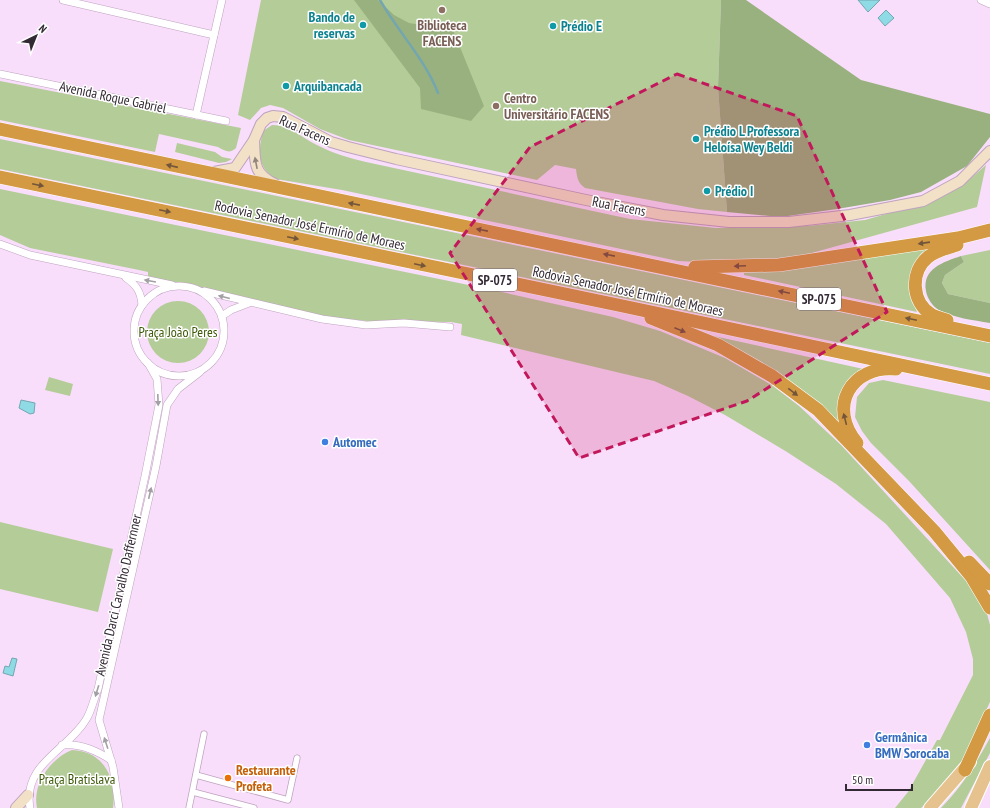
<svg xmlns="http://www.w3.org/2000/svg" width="990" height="808" font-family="'PT Sans Narrow',sans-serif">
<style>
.green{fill:#b4cc98}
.forest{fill:#99b17e}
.water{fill:#8fdbe5;stroke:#73a6b0}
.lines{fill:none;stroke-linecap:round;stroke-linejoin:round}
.stream{stroke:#73a6b0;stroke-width:2.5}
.pedestrian-casing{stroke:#bea3bf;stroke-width:7}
.minor-casing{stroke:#bea3bf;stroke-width:8}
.secondary-casing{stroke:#bea3bf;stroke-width:12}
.primary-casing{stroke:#fff;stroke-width:14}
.motorway-casing{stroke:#fff;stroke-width:14}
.pedestrian{stroke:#fff;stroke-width:5.5}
.minor{stroke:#fff;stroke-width:7}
.secondary{stroke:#f2e0c7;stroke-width:10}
.primary{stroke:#e5c28e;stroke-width:12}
.motorway{stroke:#d39943;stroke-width:13}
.oneway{fill:#92847e}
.oneway2{fill:#73563a}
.oneway3{fill:#a39fa4}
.marked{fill:#c2185b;fill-opacity:0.2;stroke:#c2185b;stroke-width:3;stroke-dasharray:8 5;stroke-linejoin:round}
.education-dot{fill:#8d6e63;stroke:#fff;stroke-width:1.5}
.culture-dot{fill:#0f9aa8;stroke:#fff;stroke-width:1.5}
.shop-dot{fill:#3f7fe0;stroke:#fff;stroke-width:1.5}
.food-dot{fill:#e8710a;stroke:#fff;stroke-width:1.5}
.labels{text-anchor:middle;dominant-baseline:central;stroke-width:3;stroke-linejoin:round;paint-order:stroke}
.shield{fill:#fff;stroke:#706971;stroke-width:1}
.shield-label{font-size:13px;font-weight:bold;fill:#332934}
.culture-label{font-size:14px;font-weight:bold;fill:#0d838f;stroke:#fff;text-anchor:start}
.education-label{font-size:14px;font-weight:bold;fill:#785e54;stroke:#fff}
.street-label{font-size:14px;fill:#332934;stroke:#fff}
.park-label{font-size:14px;fill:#3c5808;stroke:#fff}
.shop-label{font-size:14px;font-weight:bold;fill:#366cbe;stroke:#fff;text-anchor:start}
.food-label{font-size:14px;font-weight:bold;fill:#c56008;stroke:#fff;text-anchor:start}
</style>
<rect width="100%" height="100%" fill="#f9defb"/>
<g class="green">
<path d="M 261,0 L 721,0 L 718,88 L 727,212 L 698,209 L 585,188 C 578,183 577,178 576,169 L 555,165 L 537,180 L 349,140 L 320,129 L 283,108 L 270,105 L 261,108 L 250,120 L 238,115 Z"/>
<path d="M 0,81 L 241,128 L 236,148 C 230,154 225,151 218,147 L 159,134 L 155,152 L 0,120 Z"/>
<path d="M 272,125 C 290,125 303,139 319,146 C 334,154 350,158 366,162 L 630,219 L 716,228 L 807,226 L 865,220 L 925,203 L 963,185 L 986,165 L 977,207 L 783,261 L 720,263 L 678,261 L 342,190 L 276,179 C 257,169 258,149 263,131 Z"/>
<polygon points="0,139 990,343 990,374 0,169"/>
<polygon points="177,143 215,152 222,157 232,159 226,162 219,163 175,152"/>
<polygon points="0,189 493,290 613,317 660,331 725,358 773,386 799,406 841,445 967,582 986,610 990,625 990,702 959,768 944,786 921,808 895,808 908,792 937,740 940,740 973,675 973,659 966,632 950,598 886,524 836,484 787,452 725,415 688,396 654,381 461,335 462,324 451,322 367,321 320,316 148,277 148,272 139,270 30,248 0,235"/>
<polygon points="936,243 929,251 912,299 917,312 744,275 744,273"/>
<polygon points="990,250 990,303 948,294 942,283 945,275 964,262 961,256"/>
<circle cx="178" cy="332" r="31"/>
<polygon points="700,333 868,370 849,382 848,436"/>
<polygon points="49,377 73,384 70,396 45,390"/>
<polygon points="883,380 990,402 990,570 909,481 871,443 862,431 855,417 857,397 869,383"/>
<polygon points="0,522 113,549 98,612 0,589"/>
<path d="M 990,738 L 990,753 L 961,808 L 941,808 C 962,787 976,763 990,738 Z"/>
<path d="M 72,750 C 104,751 117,779 113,808 L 37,808 C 32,784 50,759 72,750 Z"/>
</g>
<g class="forest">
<polygon points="354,0 378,0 394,15 409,23 453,30 484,106 471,121 421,109 420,88"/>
<polygon points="721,0 746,0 861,80 990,114 990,137 967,166 921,192 890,200 837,209 781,217 727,212 718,88"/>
<path d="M 961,256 L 964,262 L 945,275 L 942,283 L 948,294 L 990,303 L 990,323 C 973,320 954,318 939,310 C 933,307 927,298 926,291 C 922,269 943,262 961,256 Z"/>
</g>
<g class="water">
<polygon points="858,0 880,0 868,12"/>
<polygon points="886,10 894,18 885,26 878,18"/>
<polygon points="21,400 35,403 34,413 30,414 19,408"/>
<polygon points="12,658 17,659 13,676 3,673 5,666 9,667"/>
</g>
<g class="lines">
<path class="stream" d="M 380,0 C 398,32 425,59 438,93"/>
<defs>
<g id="pedestrian">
<polyline points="196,775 288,800 297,758"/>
<polyline points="193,792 254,808"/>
<polyline points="189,808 204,734"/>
</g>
<g id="minor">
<polyline points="63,0 214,35"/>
<polyline points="981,0 990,4"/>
<polyline points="0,74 226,121"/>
<polyline points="196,115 222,0"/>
<polyline points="0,244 30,255 172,285"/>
<path d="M 126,278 C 137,285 141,293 142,305"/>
<circle cx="179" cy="331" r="45"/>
<polyline points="204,291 322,319 366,325 404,323 450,327"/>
<polyline points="222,316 231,310 249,303"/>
<path d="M 62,745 C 80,743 96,750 111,760"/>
<path d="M 30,808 C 22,763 69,750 87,718 C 92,709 94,698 98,689 L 145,476 L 159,405 L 157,379 L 148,363"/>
<polyline points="119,808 113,767 99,720 156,466 167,405 178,389 200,372"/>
</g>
<g id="secondary">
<path d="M 254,140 C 255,162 253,174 275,184"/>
<polyline points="214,172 235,168 254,140 261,124 267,118 273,116 283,117 331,142 348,147 396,159 586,200 663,215 729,222 789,222 850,215 923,201 960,181 990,151"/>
<polyline points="16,808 28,795"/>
</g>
<g id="primary">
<polyline points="930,808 970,762"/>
<polyline points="971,808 990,766"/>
</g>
<g id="motorway">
<path d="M 0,129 C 330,200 660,266 990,336"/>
<polyline points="0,177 618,305 990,384"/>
<polyline points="695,267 779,265 958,238 990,230"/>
<polyline points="651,318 718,345 772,376 818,410 934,531 971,576 990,608"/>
<path d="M 947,320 C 942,319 937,317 932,315 C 911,302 910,272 928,257 C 937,250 947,248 957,245"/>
<path d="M 857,443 C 827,407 851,365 896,369"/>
<polyline points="969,562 990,584"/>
<polyline points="965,770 990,715"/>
</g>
</defs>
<use href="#pedestrian" class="pedestrian-casing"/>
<use href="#minor" class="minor-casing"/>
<use href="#secondary" class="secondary-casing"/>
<use href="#primary" class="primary-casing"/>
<use href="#motorway" class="motorway-casing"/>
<use href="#pedestrian" class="pedestrian"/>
<use href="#minor" class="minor"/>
<use href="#secondary" class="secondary"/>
<use href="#primary" class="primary"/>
<use href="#motorway" class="motorway"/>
</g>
<defs><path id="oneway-solid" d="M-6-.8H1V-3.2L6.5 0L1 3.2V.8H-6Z"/></defs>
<use class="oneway" href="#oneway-solid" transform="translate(256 163) rotate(-101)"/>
<g class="oneway2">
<use href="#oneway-solid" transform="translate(172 166) rotate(-167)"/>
<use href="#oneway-solid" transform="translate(38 185) rotate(12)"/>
<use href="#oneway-solid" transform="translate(354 204) rotate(-169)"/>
<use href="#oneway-solid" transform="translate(165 211) rotate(12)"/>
<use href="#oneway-solid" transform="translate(482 230) rotate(-169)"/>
<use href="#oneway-solid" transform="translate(293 238) rotate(12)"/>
<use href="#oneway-solid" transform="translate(924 243) rotate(172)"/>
<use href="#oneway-solid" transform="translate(609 255) rotate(-169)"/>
<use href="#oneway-solid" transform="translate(420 265) rotate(12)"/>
<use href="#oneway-solid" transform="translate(740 266) rotate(178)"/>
<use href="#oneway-solid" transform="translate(784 292) rotate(-168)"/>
<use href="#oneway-solid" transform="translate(911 319) rotate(-168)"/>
<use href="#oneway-solid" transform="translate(680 330) rotate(22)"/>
<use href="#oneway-solid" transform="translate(793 392) rotate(38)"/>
<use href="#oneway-solid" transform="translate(845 419) rotate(-104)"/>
</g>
<g class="oneway3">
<use href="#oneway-solid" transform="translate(150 281) rotate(-170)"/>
<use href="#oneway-solid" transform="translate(224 297) rotate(-166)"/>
<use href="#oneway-solid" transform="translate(158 400) rotate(88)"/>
<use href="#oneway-solid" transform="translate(150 493) rotate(-77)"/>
<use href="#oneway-solid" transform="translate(97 691) rotate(107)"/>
<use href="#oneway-solid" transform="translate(106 743) rotate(-108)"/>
</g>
<path class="marked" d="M 677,74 L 797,116 L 887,312 L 747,401 L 579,458 L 450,253 L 530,147 Z"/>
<g class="education-dot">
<circle cx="442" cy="10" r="4"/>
<circle cx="496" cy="106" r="4"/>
</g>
<g class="culture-dot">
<circle cx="363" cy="25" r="4"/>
<circle cx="553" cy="26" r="4"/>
<circle cx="286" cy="86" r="4"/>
<circle cx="696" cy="139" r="4"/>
<circle cx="707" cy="191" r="4"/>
</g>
<g class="shop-dot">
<circle cx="325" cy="442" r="4"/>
<circle cx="867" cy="745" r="4"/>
</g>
<circle class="food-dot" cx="228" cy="778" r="4"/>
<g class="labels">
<g class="shield">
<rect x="473" y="269" width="44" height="22" rx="3"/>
<rect x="797" y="288" width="44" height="22" rx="3"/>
</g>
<g class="shield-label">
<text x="495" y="280">SP-075</text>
<text x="819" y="299">SP-075</text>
</g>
<g class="culture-label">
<text x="355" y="17" text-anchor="end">Bando de<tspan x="355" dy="16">reservas</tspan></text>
<text x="561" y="26">Prédio E</text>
<text x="294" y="86">Arquibancada</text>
<text x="704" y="131">Prédio L Professora<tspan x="704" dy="16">Heloísa Wey Beldi</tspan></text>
<text x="715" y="191">Prédio I</text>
</g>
<g class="education-label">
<text x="442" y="25">Biblioteca<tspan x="442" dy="16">FACENS</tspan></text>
<text x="504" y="98" text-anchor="start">Centro<tspan x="504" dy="16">Universitário FACENS</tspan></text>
</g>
<g class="street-label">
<text transform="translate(113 97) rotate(12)">Avenida Roque Gabriel</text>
<text transform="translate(305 130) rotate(24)">Rua Facens</text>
<text transform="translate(619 206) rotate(11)">Rua Facens</text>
<text transform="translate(310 225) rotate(12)">Rodovia Senador José Ermírio de Moraes</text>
<text transform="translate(628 291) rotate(12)">Rodovia Senador José Ermírio de Moraes</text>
<text transform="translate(118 595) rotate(-77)">Avenida Darci Carvalho Daffernner</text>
</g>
<g class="park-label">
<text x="178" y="332">Praça João Peres</text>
<text x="77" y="779">Praça Bratislava</text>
</g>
<g class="shop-label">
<text x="333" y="442">Automec</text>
<text x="875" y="737">Germânica<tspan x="875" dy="16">BMW Sorocaba</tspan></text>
</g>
<g class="food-label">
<text x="236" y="770">Restaurante<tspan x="236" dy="16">Profeta</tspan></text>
</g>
</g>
<g transform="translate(36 36) rotate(43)" stroke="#ffffff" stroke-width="3" paint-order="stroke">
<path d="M0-3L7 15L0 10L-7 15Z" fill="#332934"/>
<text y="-6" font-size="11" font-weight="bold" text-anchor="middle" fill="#332934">N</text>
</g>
<path d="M846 784v6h66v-6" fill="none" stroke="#332934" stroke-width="2"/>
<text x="852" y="784" font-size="12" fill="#332934" stroke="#ffffff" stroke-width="3" paint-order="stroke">50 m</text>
</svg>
